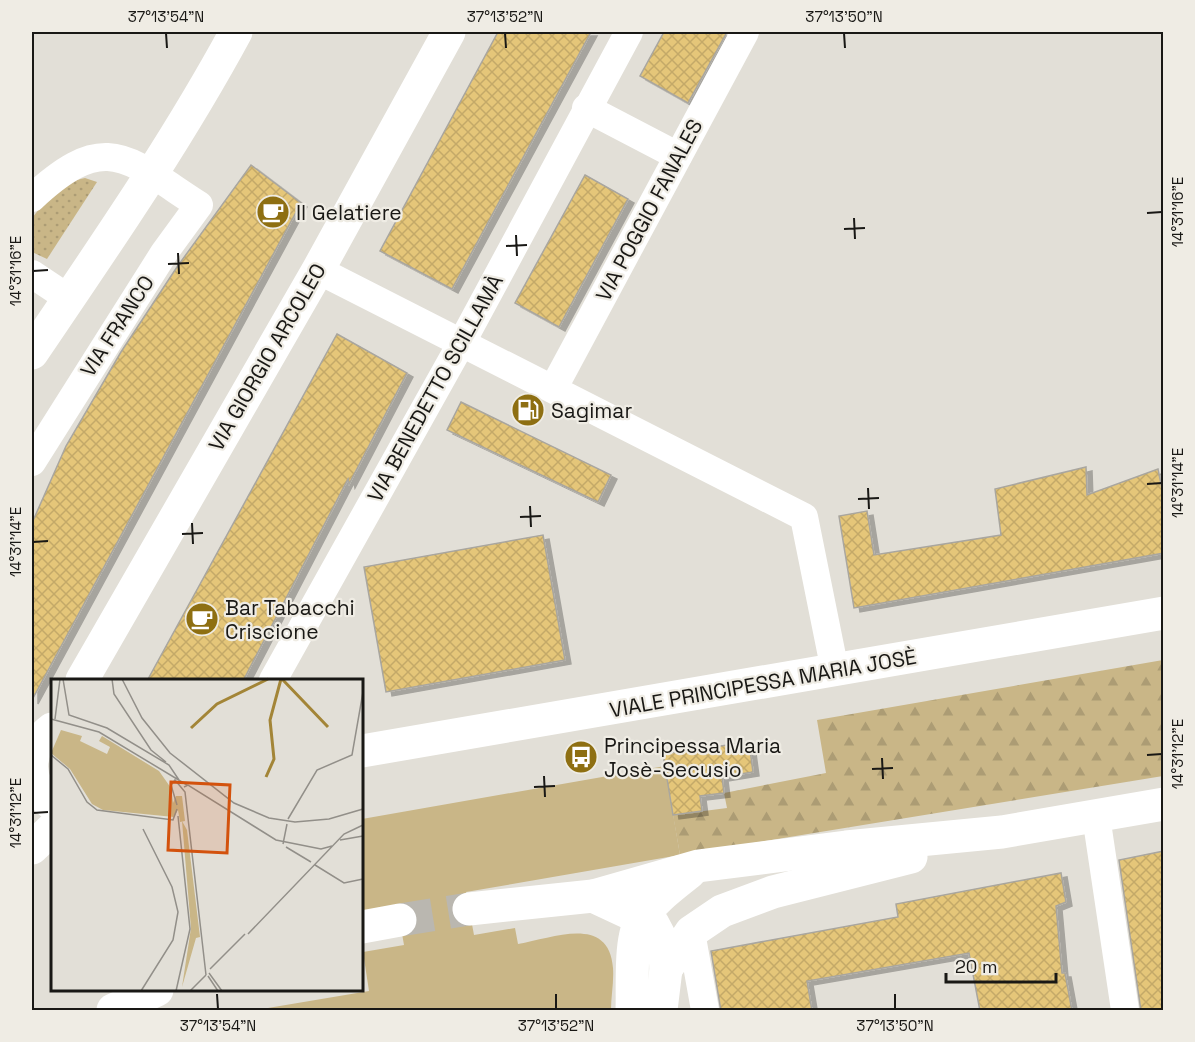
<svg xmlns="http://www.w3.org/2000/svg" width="1195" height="1042" font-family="'Space Grotesk',sans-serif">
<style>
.grass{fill:url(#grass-dots)}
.forest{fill:url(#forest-firs)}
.park{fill:#c9b687}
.building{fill:url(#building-cross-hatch);stroke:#a9a69f;stroke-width:1.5;filter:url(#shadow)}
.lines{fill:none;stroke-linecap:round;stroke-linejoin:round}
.secondary-tunnel{stroke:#bab7b0;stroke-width:33;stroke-dasharray:33 16;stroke-linecap:butt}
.minor{stroke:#fff;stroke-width:28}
.tertiary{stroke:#fff;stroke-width:33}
.secondary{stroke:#fff;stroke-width:33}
.ticks{fill:none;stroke:#191815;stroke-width:2}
.labels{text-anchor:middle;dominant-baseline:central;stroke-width:4.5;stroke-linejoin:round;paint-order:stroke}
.street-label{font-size:21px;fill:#191815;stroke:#efece4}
.poi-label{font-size:21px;fill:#191815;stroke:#efece4;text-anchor:start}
.inset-river{fill:none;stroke:#a38537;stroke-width:3}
.inset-road{fill:none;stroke:#928f89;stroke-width:1.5}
.view{fill:#d3520d;fill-opacity:0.15;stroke:#d3520d;stroke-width:3}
.inset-edge{fill:none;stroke:#191815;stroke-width:3}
.neatline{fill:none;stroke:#191815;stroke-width:2}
.ticks-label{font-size:15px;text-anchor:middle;fill:#191815}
</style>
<defs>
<pattern id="grass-dots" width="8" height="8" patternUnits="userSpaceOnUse" patternTransform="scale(1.5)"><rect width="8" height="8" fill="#c9b687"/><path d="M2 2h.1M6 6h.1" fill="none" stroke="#ac9c74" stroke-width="1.8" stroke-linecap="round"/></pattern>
<pattern id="forest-firs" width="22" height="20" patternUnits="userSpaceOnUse" patternTransform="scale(1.5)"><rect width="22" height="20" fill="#c9b687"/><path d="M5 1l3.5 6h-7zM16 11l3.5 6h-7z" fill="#ac9c74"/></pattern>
<pattern id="building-cross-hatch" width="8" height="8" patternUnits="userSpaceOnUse" patternTransform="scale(1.5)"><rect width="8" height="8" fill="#e5c679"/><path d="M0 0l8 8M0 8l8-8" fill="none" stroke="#c4a968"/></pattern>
<filter id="shadow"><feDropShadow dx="6" dy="4" stdDeviation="0" flood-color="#0004"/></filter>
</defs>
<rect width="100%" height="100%" fill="#e2dfd7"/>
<path class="grass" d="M 85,178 L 97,182 L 47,259 L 32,252 L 32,218 C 46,200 61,182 85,178 Z"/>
<polygon class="forest" points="1163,660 1163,776 680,855 673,815 727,808 724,793 826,773 817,720"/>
<path class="park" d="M 665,766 L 680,855 L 466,892 L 474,935 L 515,928 L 518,944 C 553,938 609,914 613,968 C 614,982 611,997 611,1010 L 256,1010 L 369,991 L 363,952 L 404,945 L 397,905 L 362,911 L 362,819 Z"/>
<g class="building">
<polygon points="498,32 591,32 452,289 380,251"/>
<polygon points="664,32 727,32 688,103 640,76"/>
<polygon points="251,165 301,203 32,700 32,523 66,446 121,352 177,267"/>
<polygon points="585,175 628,199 559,327 515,303"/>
<polygon points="337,334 407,373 349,484 348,479 243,681 147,681"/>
<polygon points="461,402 611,475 598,502 447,430"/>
<polygon points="1086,467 1087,495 1158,469 1164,499 1164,553 854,608 839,516 867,511 874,555 1001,535 995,489"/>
<polygon points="543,535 565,660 386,692 364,567"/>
<polygon points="749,742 753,772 722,777 724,793 700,796 702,811 673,815 663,754"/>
<polygon points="1164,851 1164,1011 1141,1011 1119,860"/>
<polygon points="1061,873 1066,902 1056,906 1062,973 1065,973 1072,1011 980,1011 969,953 807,981 812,1011 721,1011 711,951 898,917 896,904"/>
</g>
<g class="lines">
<polyline class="secondary-tunnel" points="400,920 469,909"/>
<g class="minor">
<polyline points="586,108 678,156"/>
<path d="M 32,198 C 106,129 126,158 199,205 L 164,253 L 32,462"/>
<polyline points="318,270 804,517 835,671"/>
<polyline points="32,274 68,298"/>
<polyline points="553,389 745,32"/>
<polyline points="273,680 462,342 629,32"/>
<polyline points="1096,816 1125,1010"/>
<polyline points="691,932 705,1010"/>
</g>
<g class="tertiary">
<polyline points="593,896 698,866 846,847 1002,832 1164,804"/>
<polyline points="666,969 691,932 722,911 773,892 911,857"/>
<path d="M 632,1010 C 633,986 629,938 642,918 C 654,899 673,886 690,872"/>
</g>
<g class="secondary">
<path d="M 32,353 C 103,248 176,143 236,32"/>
<polyline points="82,680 318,270 449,32"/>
<path d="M 52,729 C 25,749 25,784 52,804"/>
<polyline points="362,751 1164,613"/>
<polyline points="32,848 52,829"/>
<polyline points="469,909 593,896 653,924 664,945 666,969 661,1010"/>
<polyline points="362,927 400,920"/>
<polyline points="113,1010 157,990"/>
</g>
</g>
<path class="ticks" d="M 166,33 L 167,48M 505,33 L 506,48M 844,33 L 845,48M 1147,213 L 1162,212M 854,218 L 855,239M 844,229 L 865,228M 516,235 L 517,256M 506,246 L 527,245M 178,253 L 179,274M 168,264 L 189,263M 33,271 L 48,270M 1147,484 L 1162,483M 868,488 L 869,509M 858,499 L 879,498M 530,506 L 531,527M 520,517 L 541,516M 192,523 L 193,544M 182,534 L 203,533M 33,542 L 48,541M 1147,755 L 1162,754M 882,758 L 883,779M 872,769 L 893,768M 544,776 L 545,797M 534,787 L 555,786M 33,813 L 48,812M 217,994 L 218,1009M 556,994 L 556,1009M 895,994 L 895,1009"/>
<defs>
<symbol id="cafe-disc" viewBox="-11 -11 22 22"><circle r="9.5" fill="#8e6f12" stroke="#efece4"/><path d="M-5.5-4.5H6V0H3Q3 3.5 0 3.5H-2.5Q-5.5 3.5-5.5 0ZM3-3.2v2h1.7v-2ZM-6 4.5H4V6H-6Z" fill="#fff"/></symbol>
<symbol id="fuel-disc" viewBox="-11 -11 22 22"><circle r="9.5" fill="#8e6f12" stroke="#efece4"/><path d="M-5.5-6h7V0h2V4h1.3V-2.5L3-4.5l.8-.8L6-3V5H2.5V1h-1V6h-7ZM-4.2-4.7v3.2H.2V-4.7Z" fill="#fff"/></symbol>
<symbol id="bus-disc" viewBox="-11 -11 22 22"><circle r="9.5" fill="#8e6f12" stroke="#efece4"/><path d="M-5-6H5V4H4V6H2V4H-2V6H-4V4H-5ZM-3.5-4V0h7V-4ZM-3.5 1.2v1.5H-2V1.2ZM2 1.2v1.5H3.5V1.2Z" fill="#fff"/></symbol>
</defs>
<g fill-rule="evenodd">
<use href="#cafe-disc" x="254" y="193" width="38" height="38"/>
<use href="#fuel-disc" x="509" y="391" width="38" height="38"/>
<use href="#cafe-disc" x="183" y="600" width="38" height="38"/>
<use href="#bus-disc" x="562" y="738" width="38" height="38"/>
</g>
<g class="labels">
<g class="street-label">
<text transform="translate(649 210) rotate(-62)">VIA POGGIO FANALES</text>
<text transform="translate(117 326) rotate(-57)">VIA FRANCO</text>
<text transform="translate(267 357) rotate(-60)">VIA GIORGIO ARCOLEO</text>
<text transform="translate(435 388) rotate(-61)">VIA BENEDETTO SCILLAMÀ</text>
<text transform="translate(763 683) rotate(-10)">VIALE PRINCIPESSA MARIA JOSÈ</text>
</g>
<g class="poi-label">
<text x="296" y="212">Il Gelatiere</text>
<text x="551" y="410">Sagimar</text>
<text x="225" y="607">Bar Tabacchi<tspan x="225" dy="24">Criscione</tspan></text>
<text x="604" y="745">Principessa Maria<tspan x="604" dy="24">Josè-Secusio</tspan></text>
</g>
</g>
<g transform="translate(51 679)">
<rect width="312" height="312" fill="#e2dfd7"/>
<path d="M 131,142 L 136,151 L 149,258 L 145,259 L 131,308 L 140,249 Z" fill="#c9b687"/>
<path d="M 10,51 L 31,57 L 29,62 L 56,75 L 59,68 L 48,62 L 51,57 L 108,92 L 120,109 L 122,124 L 125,117 L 131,117 L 134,142 L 129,143 L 127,131 L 123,138 L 52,131 L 41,125 L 19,90 L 0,74 Z" fill="#c9b687"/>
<path class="inset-river" d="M 231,0 L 277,48M 140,49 L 166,25 L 217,0M 215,98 L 223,80 L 219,41 L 230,0"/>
<path class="inset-road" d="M 12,0 L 18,36 L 56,49 L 118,86 L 128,101M 61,0 L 63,15 L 100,71 L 115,83M 71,0 L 91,39 L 119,74 L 183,124 L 218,139 L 244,143 L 278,140 L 312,130M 0,40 L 48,53 L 136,106M 4,40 L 9,0M 0,76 L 17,90 L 36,123 L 46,131 L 122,141 L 126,130M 133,108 L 137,106 L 225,161 L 270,170 L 281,167M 126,126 L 120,106 L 124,101 L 134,113 L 155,296M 237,140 L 266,91 L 301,76 L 312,13M 289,161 L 312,157M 232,165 L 236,145M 235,168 L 260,183M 264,186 L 293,204 L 312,200M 197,255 L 293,155 L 312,146M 159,290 L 194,255M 158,294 L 171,312M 157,297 L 167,312M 90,312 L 122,261 L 127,233 L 121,208 L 92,150M 125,312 L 139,250 L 127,137M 139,312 L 155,296"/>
<path class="view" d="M 120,103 L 179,106 L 176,174 L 117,171 Z"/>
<rect width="312" height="312" class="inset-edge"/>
</g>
<rect width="1195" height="1042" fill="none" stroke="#efece4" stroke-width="66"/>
<path d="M946 973v9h110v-9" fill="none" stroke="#191815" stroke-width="3"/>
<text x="955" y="973" font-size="18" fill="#191815" stroke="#efece4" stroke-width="4.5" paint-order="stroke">20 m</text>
<rect x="33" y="33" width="1129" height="976" class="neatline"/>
<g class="ticks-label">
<text x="166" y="22">37°13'54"N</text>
<text x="505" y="22">37°13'52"N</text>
<text x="844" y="22">37°13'50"N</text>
<text transform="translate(1178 212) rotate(-90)" y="5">14°31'16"E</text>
<text transform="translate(16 271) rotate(-90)" y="5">14°31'16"E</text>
<text transform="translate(1178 483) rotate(-90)" y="5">14°31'14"E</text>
<text transform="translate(16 542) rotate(-90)" y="5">14°31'14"E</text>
<text transform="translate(1178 754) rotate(-90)" y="5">14°31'12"E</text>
<text transform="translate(16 813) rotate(-90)" y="5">14°31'12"E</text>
<text x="218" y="1031">37°13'54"N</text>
<text x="556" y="1031">37°13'52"N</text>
<text x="895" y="1031">37°13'50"N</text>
</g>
</svg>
